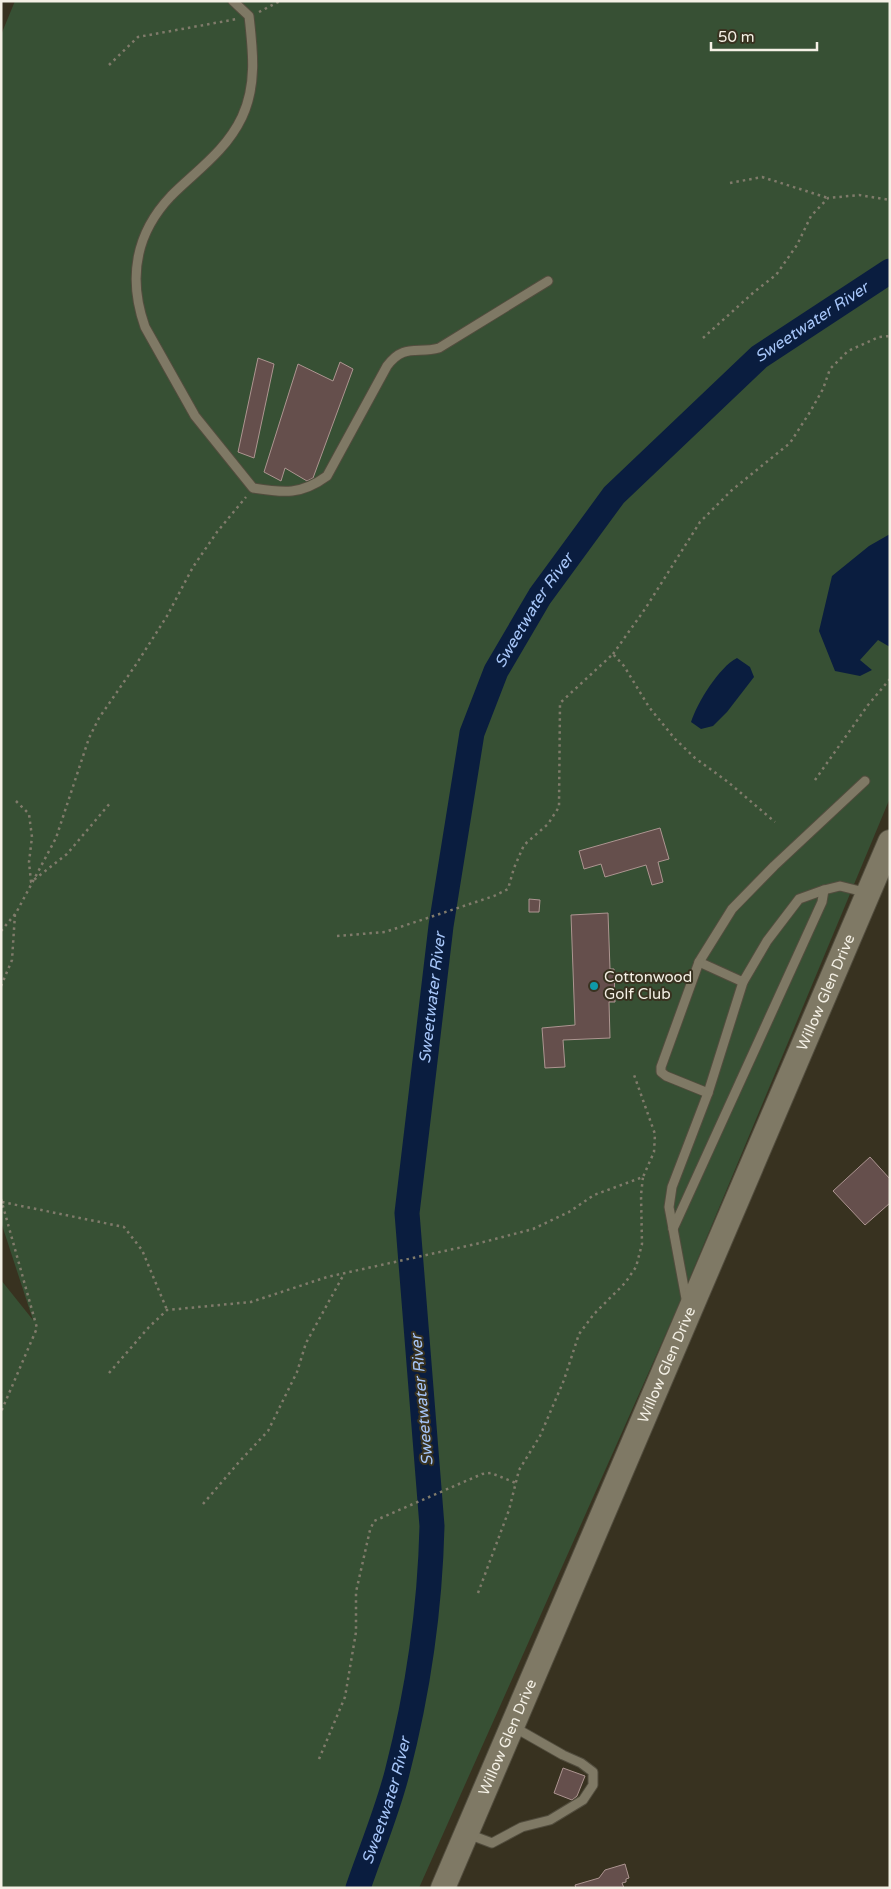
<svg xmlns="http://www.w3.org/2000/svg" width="891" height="1889" font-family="'Varela Round',sans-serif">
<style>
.green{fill:#375034}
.water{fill:#0a1d3f}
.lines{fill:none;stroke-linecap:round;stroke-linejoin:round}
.river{stroke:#0a1d3f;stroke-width:25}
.building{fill:#654f4c;stroke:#ad9591}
.service-casing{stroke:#524d3e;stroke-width:11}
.secondary-casing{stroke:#524d3e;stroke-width:26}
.path{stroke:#807b6b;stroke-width:2.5;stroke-dasharray:2.5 4;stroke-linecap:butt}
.service{stroke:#7f7965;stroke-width:9}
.secondary{stroke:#7f7965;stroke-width:24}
.culture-dot{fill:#0f9aa8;stroke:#383220;stroke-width:2}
.labels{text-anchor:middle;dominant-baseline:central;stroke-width:4;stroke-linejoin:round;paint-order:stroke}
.poi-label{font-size:15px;fill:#f4f0e5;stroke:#383220;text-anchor:start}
.street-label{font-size:15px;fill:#f4f0e5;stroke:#383220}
.water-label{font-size:16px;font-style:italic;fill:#a6c5f8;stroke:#383220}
</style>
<rect width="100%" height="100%" fill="#383220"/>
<polygon class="green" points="15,1 890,1 890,798 676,1311 419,1888 1,1888 1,1396 3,1391 1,1394 1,1280 33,1320 1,1222 1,35"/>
<g class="water">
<polygon points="890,534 890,647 878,640 860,660 872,670 860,676 835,671 819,631 832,576 869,546"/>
<path d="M 737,658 L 750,667 L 754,677 L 727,712 L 713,726 L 701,729 L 691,722 C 697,703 719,667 737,658 Z"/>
</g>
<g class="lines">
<path class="river" id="s1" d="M 358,1888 C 371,1850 387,1812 397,1773 C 418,1692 430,1609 432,1526 L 407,1213 L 441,926 L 472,733 L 496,671 L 540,596 L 614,495 L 759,357 L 890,271"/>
</g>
<g class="building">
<polygon points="258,358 274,364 254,458 238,452"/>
<polygon points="340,362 353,369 313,478 307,481 285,468 281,481 264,472 298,364 333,381"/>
<polygon points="660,828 669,859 658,862 663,882 652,885 646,865 605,877 601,864 584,869 579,851"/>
<polygon points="529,899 540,900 539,912 529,912"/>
<polygon points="608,913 610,969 614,969 615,1002 609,1002 610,1038 563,1040 565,1067 545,1068 542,1028 575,1025 571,915"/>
<polygon points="870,1157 890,1179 890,1203 865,1225 833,1191"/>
<polygon points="563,1768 585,1776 577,1796 572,1800 554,1793"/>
<polygon points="625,1864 629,1878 626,1879 626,1882 622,1883 624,1888 576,1888 575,1885 599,1878 605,1870"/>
</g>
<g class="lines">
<defs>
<g id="service">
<path d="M 233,1 L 249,16 C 253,51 257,85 242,117 C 226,151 196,171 171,196 C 135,234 128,279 145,327 L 195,416 L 253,488 C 284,493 301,495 327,476 L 387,366 C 404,343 417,354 439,348 L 548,281"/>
<polyline points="865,781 774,866 732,909 699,962 743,982 767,941 799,899 824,890 840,886 868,893"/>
<polyline points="699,962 661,1067 661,1072 666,1076 708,1093"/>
<polyline points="673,1229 822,902 824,890"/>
<polyline points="687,1304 669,1207 672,1187 708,1093 743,982"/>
<polyline points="468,1834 492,1843 522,1827 550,1820 583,1800 593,1785 593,1772 581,1763 563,1755 512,1726"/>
</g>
<g id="secondary">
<path id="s2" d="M 443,1888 L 890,842"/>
</g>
</defs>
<use href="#service" class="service-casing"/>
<use href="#secondary" class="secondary-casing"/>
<g class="path">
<polyline points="259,12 280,1"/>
<polyline points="109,65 138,37 237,19"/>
<polyline points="730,183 762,177 828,198"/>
<polyline points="703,338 754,292 776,275 797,245 811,216 828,198 859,195 890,200"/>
<polyline points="613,654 645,609 700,522 732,490 790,443 810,412 823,389 830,369 848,351 879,337 890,336"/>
<polyline points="815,780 868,705 890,679"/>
<polyline points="16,801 29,814 32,837 29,862 31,882 67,854 111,802"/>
<polyline points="1,931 16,913 56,838 89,738 99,718 137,663 167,616 193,567 217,532 246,497"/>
<polyline points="337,936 385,932 494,896 508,889 514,868 524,845 548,824 559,807 560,703 613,654 624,666 649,707 675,739 695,758 728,782 775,822"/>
<polyline points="1,986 12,960 15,914"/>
<polyline points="1,1199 37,1328 1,1412"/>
<polyline points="2,1202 124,1227 142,1250 167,1310"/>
<polyline points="109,1373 149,1327 167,1310 251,1302 327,1277 476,1244 533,1229 569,1212 594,1195 643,1177 654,1152 655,1134 633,1072"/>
<polyline points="203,1504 239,1462 268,1431 297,1372 306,1343 344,1274"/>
<polyline points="478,1593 509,1510 519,1470 540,1436 564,1380 579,1334 594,1314 625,1283 636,1267 642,1244 641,1195 643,1177"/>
<polyline points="319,1759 345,1697 356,1632 356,1592 370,1530 374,1521 482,1474 491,1473 516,1483"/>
</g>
<use href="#service" class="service"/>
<use href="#secondary" class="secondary"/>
</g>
<circle class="culture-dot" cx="594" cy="986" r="5"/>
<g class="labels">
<g class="poi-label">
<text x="604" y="977">Cottonwood<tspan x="604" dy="17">Golf Club</tspan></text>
</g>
<g class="street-label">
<text stroke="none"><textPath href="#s2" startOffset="974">Willow Glen Drive</textPath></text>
<text stroke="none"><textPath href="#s2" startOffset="569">Willow Glen Drive</textPath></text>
<text stroke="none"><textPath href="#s2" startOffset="164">Willow Glen Drive</textPath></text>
</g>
<g class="water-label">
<text stroke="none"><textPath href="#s1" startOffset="1712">Sweetwater River</textPath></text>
<text stroke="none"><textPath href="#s1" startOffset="1308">Sweetwater River</textPath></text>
<text stroke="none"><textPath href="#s1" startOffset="902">Sweetwater River</textPath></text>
<text transform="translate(422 1400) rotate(-95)">Sweetwater River</text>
<text stroke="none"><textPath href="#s1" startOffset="92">Sweetwater River</textPath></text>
</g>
</g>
<rect width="891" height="1889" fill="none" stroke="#f4f0e5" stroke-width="5"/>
<path d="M711 42v8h106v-8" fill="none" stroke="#f4f0e5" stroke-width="2.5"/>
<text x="718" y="42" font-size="15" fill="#f4f0e5" stroke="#383220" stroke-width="4" paint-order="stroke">50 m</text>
</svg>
